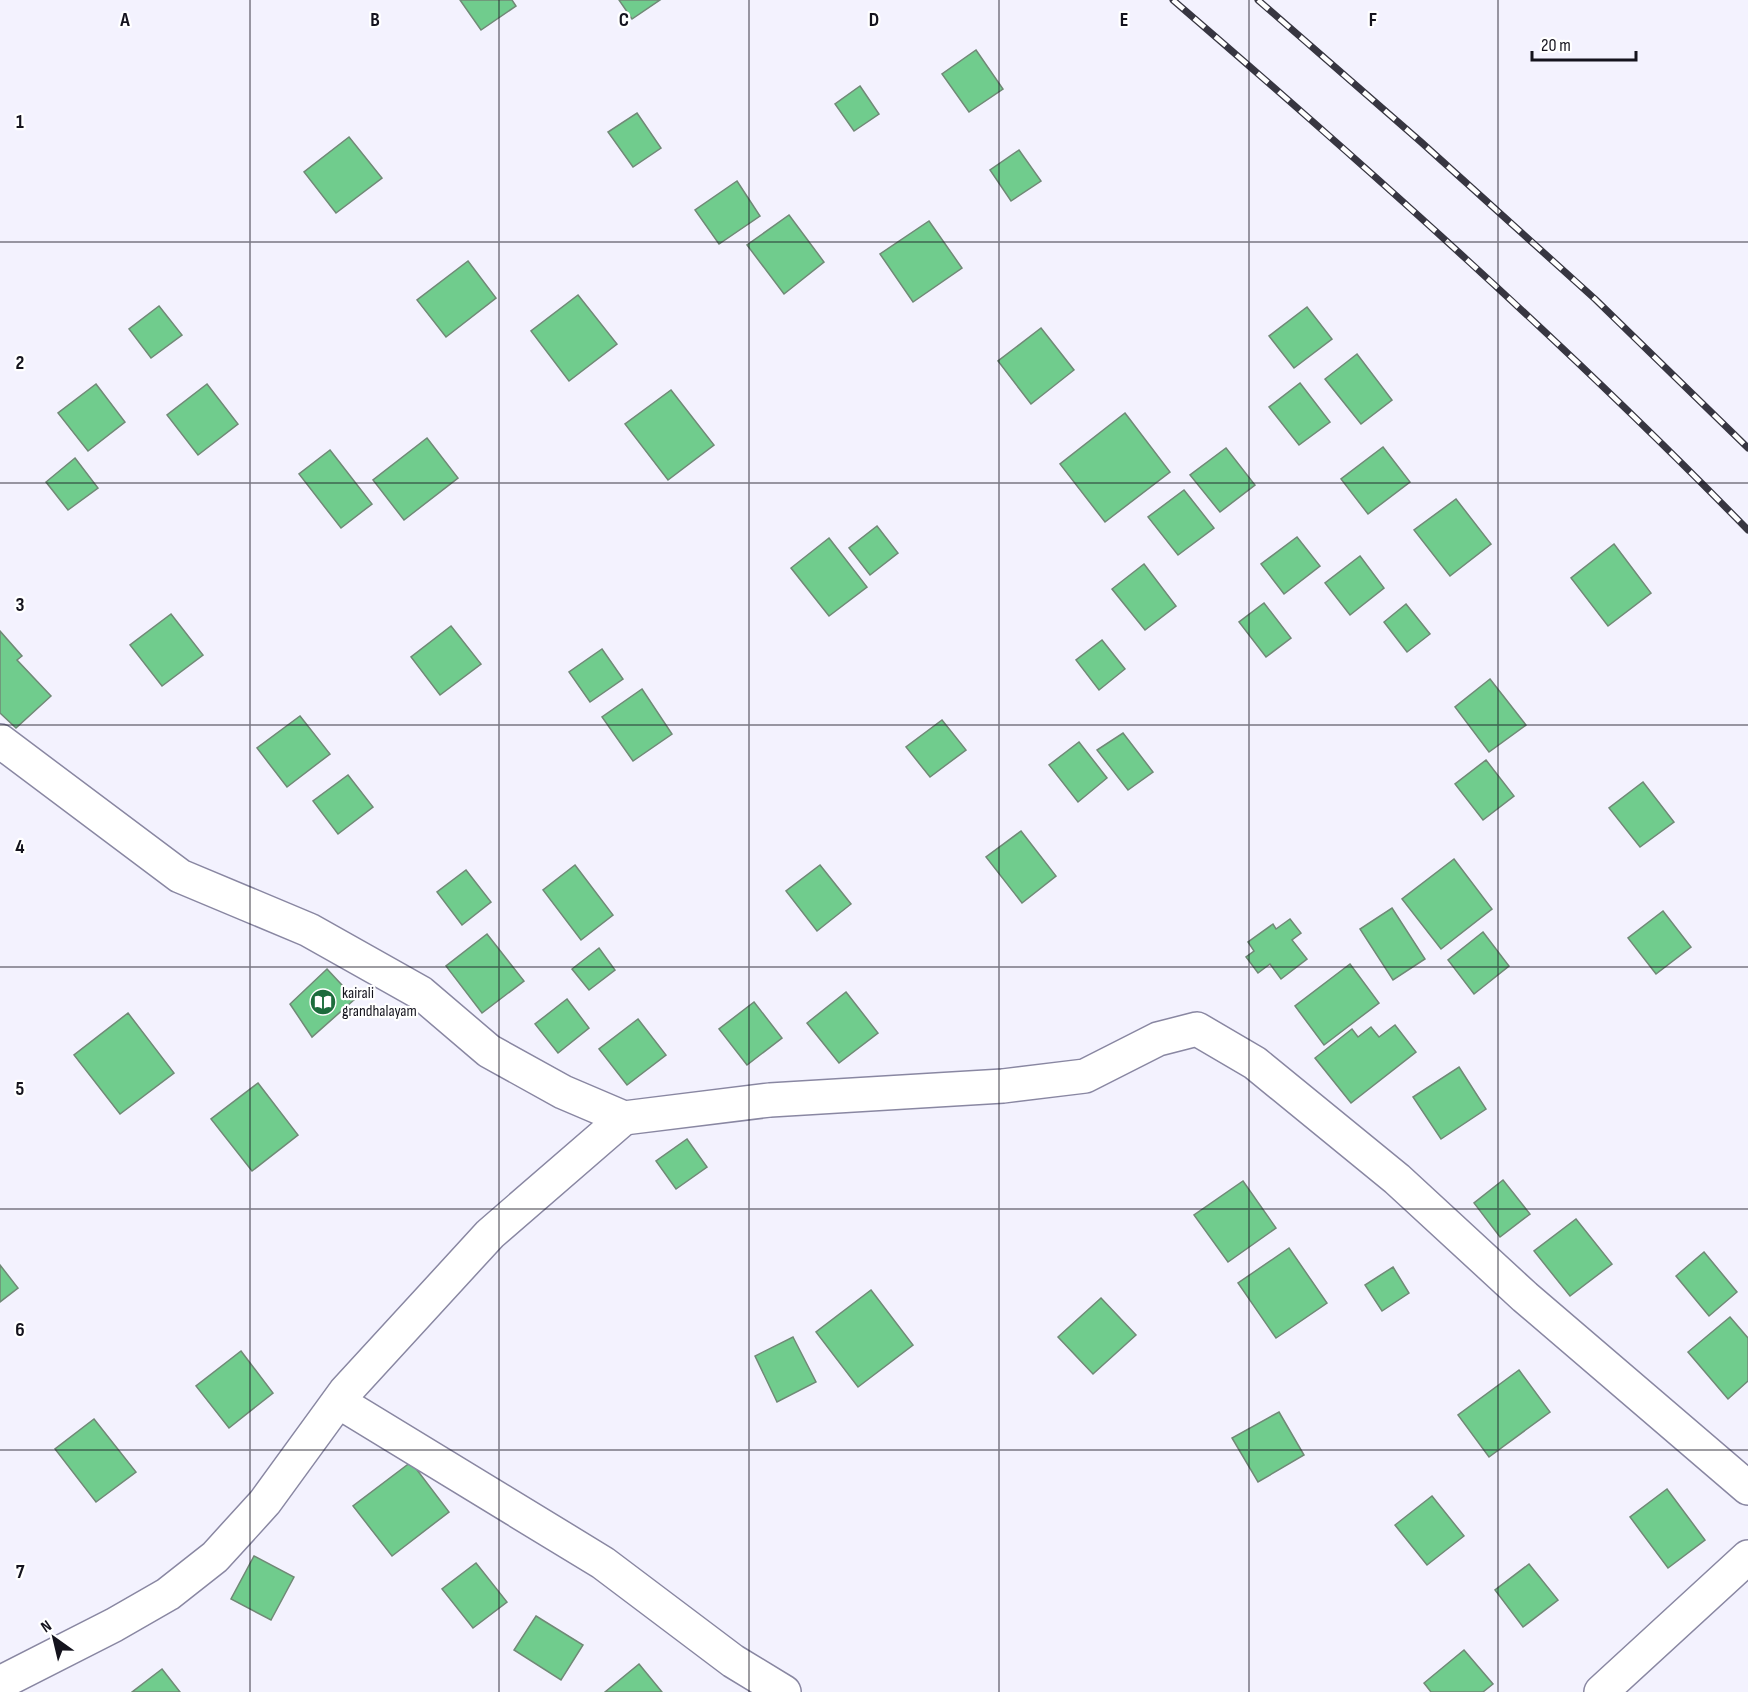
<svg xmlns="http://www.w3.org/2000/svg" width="1748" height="1692" font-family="'Sofia Sans Condensed',sans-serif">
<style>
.building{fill:#70cc8d;stroke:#708976;stroke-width:1.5}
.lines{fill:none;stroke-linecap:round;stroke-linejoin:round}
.minor-casing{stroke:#8987a2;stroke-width:36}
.minor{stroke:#fff;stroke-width:33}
.rail-casing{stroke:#373641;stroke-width:7}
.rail{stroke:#fff;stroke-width:4.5;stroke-dasharray:14;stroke-linecap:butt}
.grid{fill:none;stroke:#14131d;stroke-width:1.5;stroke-opacity:0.55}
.labels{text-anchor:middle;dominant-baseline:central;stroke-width:4.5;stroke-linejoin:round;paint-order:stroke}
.poi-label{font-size:16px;fill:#14131d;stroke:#fff;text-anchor:start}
.grid-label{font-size:20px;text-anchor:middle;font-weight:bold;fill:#14131d;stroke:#fff;stroke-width:4.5;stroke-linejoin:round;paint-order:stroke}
</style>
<rect width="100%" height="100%" fill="#f3f2fe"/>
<g class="building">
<polygon points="460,0 512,0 516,6 481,30"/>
<polygon points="619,0 660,0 632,19"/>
<polygon points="976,50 1003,89 969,112 942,74"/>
<polygon points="860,86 879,114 854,131 835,104"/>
<polygon points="637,113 661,148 633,167 608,132"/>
<polygon points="349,137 382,178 336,213 304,172"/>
<polygon points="1019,150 1041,181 1011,201 990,170"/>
<polygon points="737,181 760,216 719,244 695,210"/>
<polygon points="789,215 824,262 784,294 747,245"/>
<polygon points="929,221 962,268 913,302 880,254"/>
<polygon points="468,261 496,298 446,337 417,300"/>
<polygon points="578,295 617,344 569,381 531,331"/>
<polygon points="159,306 182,335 151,358 129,329"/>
<polygon points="1307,307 1332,339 1294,368 1269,336"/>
<polygon points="1041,328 1074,370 1031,404 998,361"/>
<polygon points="1357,354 1392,400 1361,424 1325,379"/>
<polygon points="1300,383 1330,422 1299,445 1269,407"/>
<polygon points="96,384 125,422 88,451 58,413"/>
<polygon points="207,384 238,424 198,455 167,415"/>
<polygon points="671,390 714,445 668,480 625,424"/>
<polygon points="1125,413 1170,472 1105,522 1060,464"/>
<polygon points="427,438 458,478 404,520 373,480"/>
<polygon points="1383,447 1410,482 1368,514 1341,479"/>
<polygon points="1226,448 1255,485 1220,512 1190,475"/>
<polygon points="330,450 372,504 341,528 299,474"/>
<polygon points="75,458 98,488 68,510 46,482"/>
<polygon points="1184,490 1214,528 1178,555 1148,517"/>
<polygon points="1456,499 1491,544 1450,576 1414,530"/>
<polygon points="877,526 898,553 870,575 849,548"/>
<polygon points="1297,537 1320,566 1284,594 1261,564"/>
<polygon points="829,538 867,587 829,616 791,568"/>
<polygon points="1614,544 1651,593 1608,626 1571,578"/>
<polygon points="1360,556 1384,588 1350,615 1325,583"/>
<polygon points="1144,564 1176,606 1145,630 1112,589"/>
<polygon points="1264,603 1291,638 1266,657 1239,622"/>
<polygon points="1406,604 1430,634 1407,652 1384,622"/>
<polygon points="171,614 203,655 162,686 130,645"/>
<polygon points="451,626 481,664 440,695 411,657"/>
<polygon points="0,631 22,656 17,660 51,696 16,728 0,713"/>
<polygon points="1102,640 1125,669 1099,690 1076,660"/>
<polygon points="602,649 623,679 590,702 569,672"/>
<polygon points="1490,679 1526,725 1489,752 1455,707"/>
<polygon points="642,689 672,734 633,761 602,717"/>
<polygon points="300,716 330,754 287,787 257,748"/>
<polygon points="942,720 966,750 930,777 906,747"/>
<polygon points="1123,733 1153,772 1128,790 1097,750"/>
<polygon points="1079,742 1107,778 1078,802 1049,765"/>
<polygon points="1486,760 1514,796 1483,820 1455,784"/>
<polygon points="348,775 373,807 338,834 313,801"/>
<polygon points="1643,782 1674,822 1640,847 1609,808"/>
<polygon points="1021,831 1056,876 1022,903 986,857"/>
<polygon points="1454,859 1492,909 1441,949 1402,899"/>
<polygon points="575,865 613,915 581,940 543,890"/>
<polygon points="820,865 851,904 817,931 786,891"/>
<polygon points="466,870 491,902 462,925 437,892"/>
<polygon points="1392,908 1425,959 1393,980 1360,929"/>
<polygon points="1663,911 1691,947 1656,974 1628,938"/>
<polygon points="1290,919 1301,933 1292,940 1307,959 1281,979 1270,964 1258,973 1246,957 1254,951 1248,942 1273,924 1276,929"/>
<polygon points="1483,932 1509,966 1474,994 1448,960"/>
<polygon points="487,934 524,981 482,1013 446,966"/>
<polygon points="599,948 615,970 589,990 572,969"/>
<polygon points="1350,964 1379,1003 1324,1045 1295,1006"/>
<polygon points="327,969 355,999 312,1037 290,1004"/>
<polygon points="846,992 878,1033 839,1063 807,1023"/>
<polygon points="567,999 589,1028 558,1053 535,1024"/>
<polygon points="754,1002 782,1038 747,1065 719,1029"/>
<polygon points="128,1013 174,1073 120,1114 74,1055"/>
<polygon points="638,1019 666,1055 627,1085 599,1049"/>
<polygon points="1395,1025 1416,1052 1351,1103 1315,1058 1352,1029 1358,1037 1371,1027 1379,1037"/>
<polygon points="1459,1067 1486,1109 1441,1139 1413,1097"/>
<polygon points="258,1083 298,1135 252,1171 211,1119"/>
<polygon points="687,1139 707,1167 676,1189 656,1161"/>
<polygon points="1503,1180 1530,1214 1500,1237 1474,1203"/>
<polygon points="1243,1181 1276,1228 1228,1262 1194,1215"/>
<polygon points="1576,1219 1612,1264 1570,1296 1534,1251"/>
<polygon points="1289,1248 1327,1303 1276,1338 1238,1283"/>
<polygon points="1704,1252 1737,1292 1709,1316 1676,1276"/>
<polygon points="0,1265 18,1288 0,1302"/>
<polygon points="1393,1267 1409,1293 1382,1311 1365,1285"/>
<polygon points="871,1290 913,1345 858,1387 816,1332"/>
<polygon points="1101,1298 1136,1335 1093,1374 1058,1337"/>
<polygon points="1730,1317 1748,1338 1748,1381 1728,1399 1688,1352"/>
<polygon points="793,1337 816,1382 777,1402 755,1356"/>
<polygon points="241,1351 273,1393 229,1428 196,1386"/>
<polygon points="1519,1370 1550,1412 1489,1457 1458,1415"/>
<polygon points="1279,1412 1304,1455 1258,1482 1232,1438"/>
<polygon points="94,1419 136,1472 96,1502 55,1449"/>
<polygon points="411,1462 449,1512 392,1556 353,1506"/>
<polygon points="1667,1489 1705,1540 1668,1568 1630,1517"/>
<polygon points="1432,1496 1464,1536 1427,1565 1395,1525"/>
<polygon points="254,1556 294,1577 271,1620 231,1599"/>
<polygon points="476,1563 507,1602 473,1628 442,1589"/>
<polygon points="1529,1564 1558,1600 1523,1627 1495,1590"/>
<polygon points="536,1616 583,1645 561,1680 514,1650"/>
<polygon points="1464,1650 1493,1684 1483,1692 1431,1692 1424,1683"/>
<polygon points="639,1664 662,1692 605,1692"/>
<polygon points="162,1669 180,1692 132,1692"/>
</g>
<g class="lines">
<defs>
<g id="minor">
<polyline points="0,741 180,876 309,930 421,993 489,1051 563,1092 624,1118 770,1100 1003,1086 1085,1076 1158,1039 1197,1029 1255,1063 1397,1179 1525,1297 1748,1488"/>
<polyline points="339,1402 603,1563 733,1661 784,1692"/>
<polyline points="0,1683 114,1625 168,1594 215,1557 265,1502 345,1392 490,1234 624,1118"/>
<polyline points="1601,1692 1748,1557"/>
</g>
</defs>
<use href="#minor" class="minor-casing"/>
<use href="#minor" class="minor"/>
<defs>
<g id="rail">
<path d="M 1173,0 C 1369,169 1567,345 1748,530"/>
<polyline points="1258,0 1421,142 1595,299 1748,448"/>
</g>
</defs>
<use href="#rail" class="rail-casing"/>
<use href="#rail" class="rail"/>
</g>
<path class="grid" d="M 250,0 L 250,1692M 499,0 L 499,1692M 749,0 L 749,1692M 999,0 L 999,1692M 1249,0 L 1249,1692M 1498,0 L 1498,1692M 0,242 L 1748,242M 0,483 L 1748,483M 0,725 L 1748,725M 0,967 L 1748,967M 0,1209 L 1748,1209M 0,1450 L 1748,1450"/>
<defs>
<symbol id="library-disc" viewBox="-11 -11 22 22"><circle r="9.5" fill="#1c6c3c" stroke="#fff"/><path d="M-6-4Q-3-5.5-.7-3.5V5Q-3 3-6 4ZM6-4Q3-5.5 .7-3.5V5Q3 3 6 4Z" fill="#fff"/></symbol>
</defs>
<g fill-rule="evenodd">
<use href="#library-disc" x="308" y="987" width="30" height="30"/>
</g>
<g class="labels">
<g class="poi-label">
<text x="342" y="993">kairali<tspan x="342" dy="18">grandhalayam</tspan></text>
</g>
</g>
<g class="grid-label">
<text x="125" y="26">A</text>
<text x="375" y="26">B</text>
<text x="624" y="26">C</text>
<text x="874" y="26">D</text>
<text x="1124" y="26">E</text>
<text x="1373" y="26">F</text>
<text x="20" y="128">1</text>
<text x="20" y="369">2</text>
<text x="20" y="611">3</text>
<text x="20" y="853">4</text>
<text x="20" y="1095">5</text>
<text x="20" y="1336">6</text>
<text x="20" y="1578">7</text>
</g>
<g transform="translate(54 1638) rotate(326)" stroke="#ffffff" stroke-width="4.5" paint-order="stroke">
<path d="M0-4.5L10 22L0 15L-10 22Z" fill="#14131d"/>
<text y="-9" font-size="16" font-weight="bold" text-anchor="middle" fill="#14131d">N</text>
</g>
<path d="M1532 51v9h104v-9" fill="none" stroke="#14131d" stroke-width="3"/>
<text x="1541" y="51" font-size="18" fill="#14131d" stroke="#ffffff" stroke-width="4.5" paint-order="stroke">20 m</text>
</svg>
